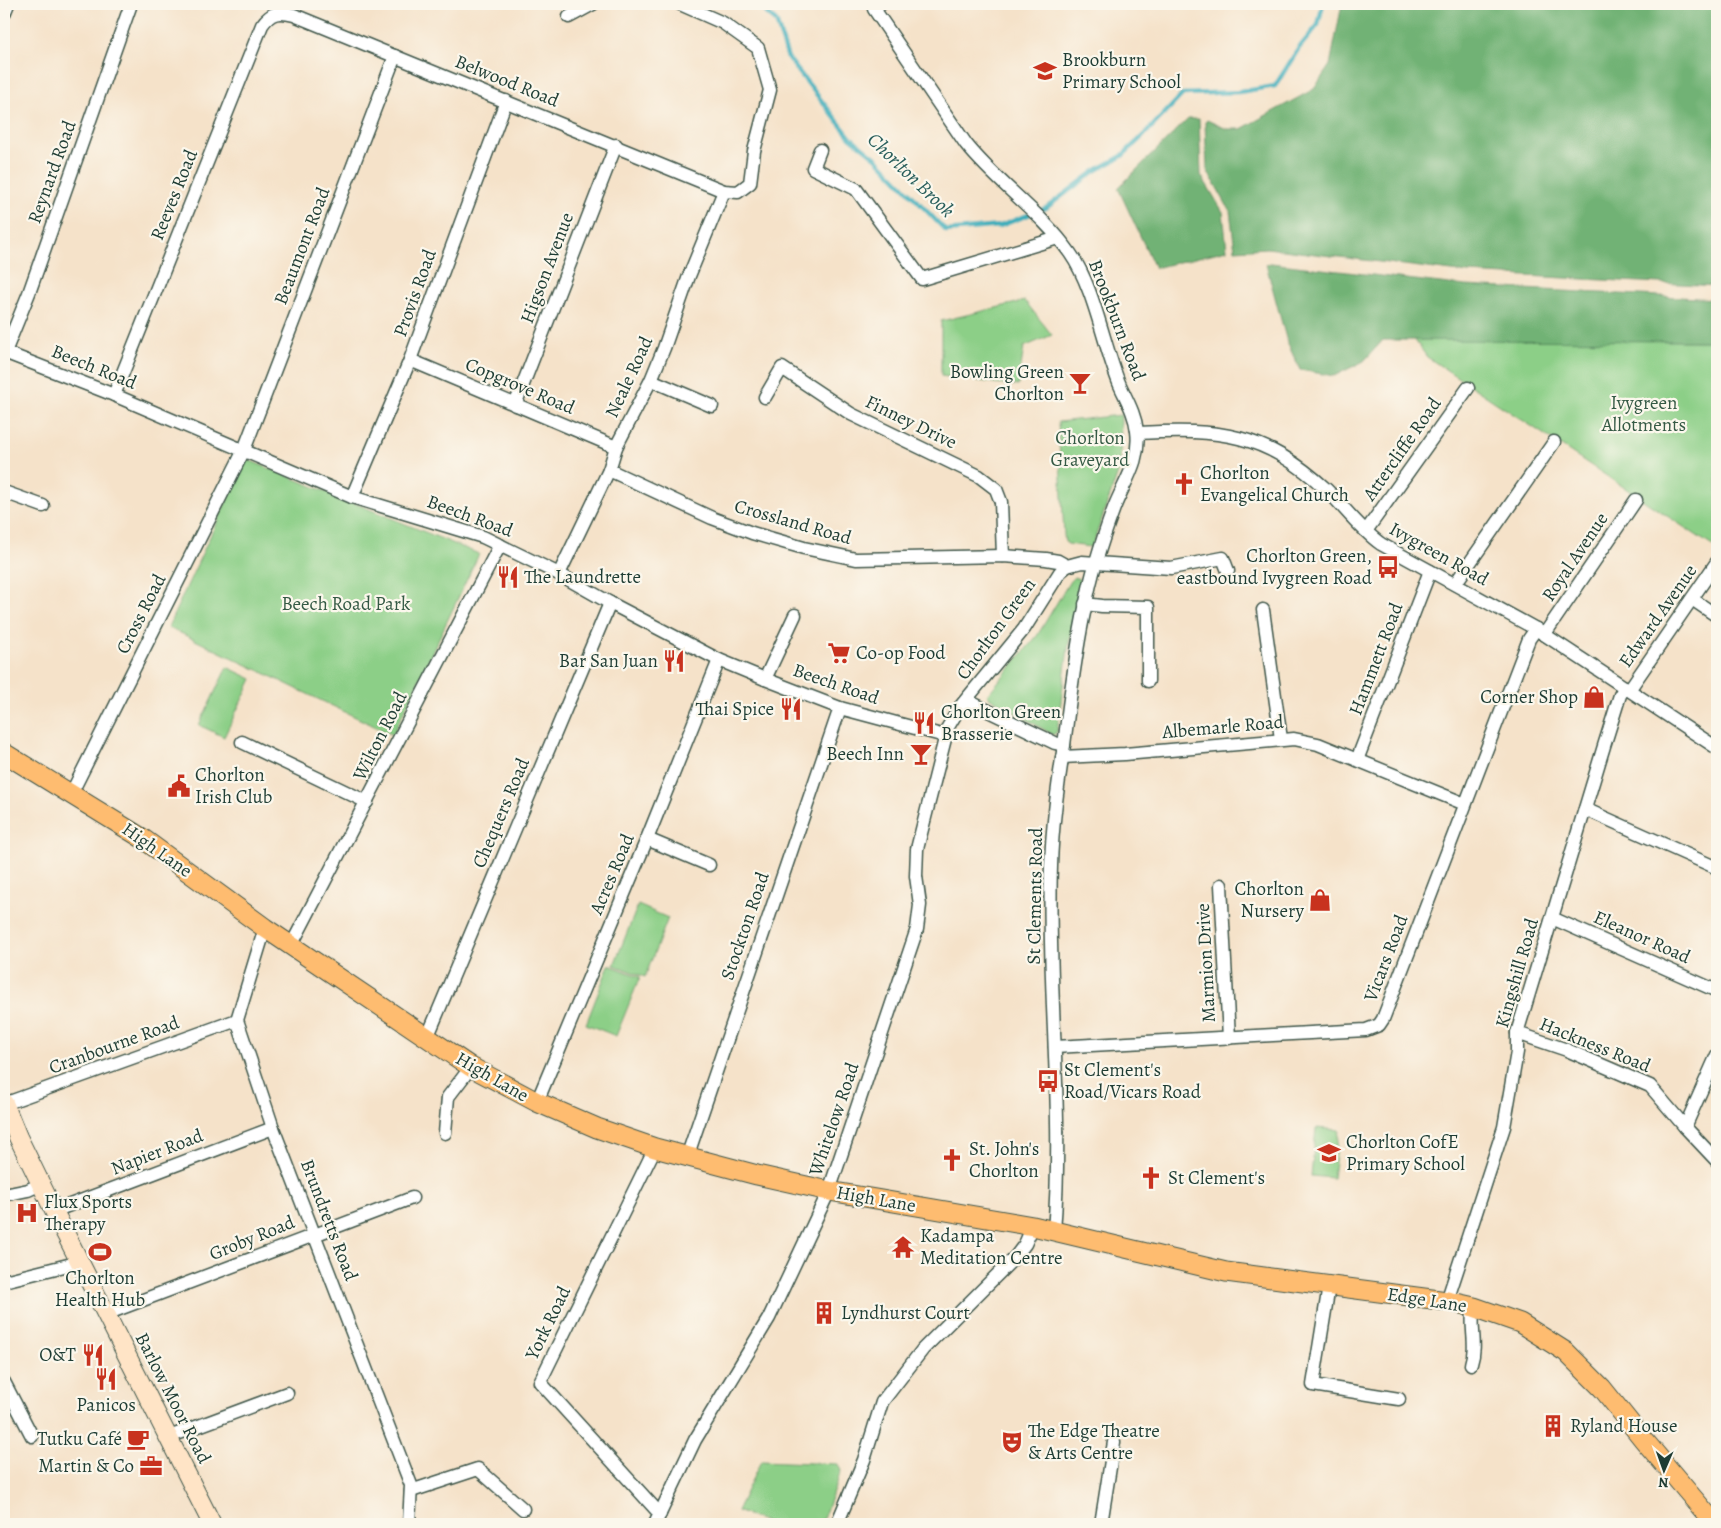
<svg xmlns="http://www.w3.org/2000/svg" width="1721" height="1528" font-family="Alegreya,serif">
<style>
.green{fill:#8ccf87;stroke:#56865e}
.forest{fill:#71b274;stroke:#487854}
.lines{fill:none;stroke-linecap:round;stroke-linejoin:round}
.stream{stroke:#3faebb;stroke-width:4.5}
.street-casing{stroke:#3f564a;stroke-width:15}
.secondary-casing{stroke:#3f564a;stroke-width:20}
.primary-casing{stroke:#3f564a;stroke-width:21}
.street{stroke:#fff;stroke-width:12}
.secondary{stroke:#ffe4c6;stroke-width:18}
.primary{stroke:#febc70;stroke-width:19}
.labels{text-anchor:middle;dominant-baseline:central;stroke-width:4.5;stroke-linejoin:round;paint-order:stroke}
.poi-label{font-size:19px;fill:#1f3d34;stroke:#fbf7ec;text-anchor:start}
.street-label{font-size:19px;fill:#1f3d34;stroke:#fbf7ec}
.park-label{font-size:19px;fill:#355a45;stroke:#fbf7ec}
.water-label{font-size:20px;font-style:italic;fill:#295f5c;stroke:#fbf7ec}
</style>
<rect width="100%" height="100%" fill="#fbf7ec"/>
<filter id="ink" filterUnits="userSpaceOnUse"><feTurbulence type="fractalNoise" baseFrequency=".02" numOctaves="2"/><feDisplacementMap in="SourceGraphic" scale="10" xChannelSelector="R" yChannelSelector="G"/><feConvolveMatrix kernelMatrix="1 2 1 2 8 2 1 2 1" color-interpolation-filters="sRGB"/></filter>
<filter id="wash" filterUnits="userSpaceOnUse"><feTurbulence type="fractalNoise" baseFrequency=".0096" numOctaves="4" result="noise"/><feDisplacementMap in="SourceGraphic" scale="20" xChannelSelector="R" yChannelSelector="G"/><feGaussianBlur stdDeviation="1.12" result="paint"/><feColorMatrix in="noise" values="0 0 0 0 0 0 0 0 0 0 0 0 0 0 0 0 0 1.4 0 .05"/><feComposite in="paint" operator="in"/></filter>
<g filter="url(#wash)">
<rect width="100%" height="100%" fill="#f5e2c9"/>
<g class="green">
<polygon points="1025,301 1052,335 1024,347 1018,386 941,376 941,321"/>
<polygon points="1414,339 1717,341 1717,549 1427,357"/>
<polygon points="1121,415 1120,467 1093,544 1090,547 1068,544 1065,542 1064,535 1058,422"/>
<polygon points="246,459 479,554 393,735 168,627"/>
<polygon points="1074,577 1079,579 1080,585 1068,648 1057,732 1053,735 989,697 987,695 1037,636 1070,581"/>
<polygon points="227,667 252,679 224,737 199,725"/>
<polygon points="638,905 668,918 645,977 614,965"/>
<polygon points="609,965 640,977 616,1036 586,1024"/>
<polygon points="1316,1128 1339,1130 1333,1178 1311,1176"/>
<polygon points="761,1461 838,1464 841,1471 821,1524 770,1524 737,1511"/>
</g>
<g class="forest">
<polygon points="1342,4 1717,4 1717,286 1468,273 1267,248 1235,250 1230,211 1207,170 1205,122 1207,120 1227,129 1241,129 1314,89 1330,65"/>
<polygon points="1188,119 1199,119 1201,175 1223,212 1227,250 1155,268 1118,188"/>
<polygon points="1271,263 1466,286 1717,299 1717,341 1383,340 1364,361 1334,376 1300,370 1287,342 1266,264"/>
</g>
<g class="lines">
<polyline class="stream" points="756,4 776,21 788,58 850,137 876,158 946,231 1000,226 1046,208 1095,171 1122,156 1144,135 1183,94 1239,92 1275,86 1299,48 1318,25 1323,4"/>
</g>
</g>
<g filter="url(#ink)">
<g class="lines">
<defs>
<g id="street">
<path d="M 881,4 L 874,9 L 966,144 C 997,183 1042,213 1070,253 C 1094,287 1103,343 1119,383 C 1126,399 1135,413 1137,431 C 1141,461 1124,482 1114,508 C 1102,540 1091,574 1085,608 C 1075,653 1070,699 1064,745 C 1058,785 1052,826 1051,866 C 1047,988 1064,1109 1054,1231"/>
<polyline points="4,14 8,4"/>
<polyline points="569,17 593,4"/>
<polyline points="820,150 813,168 856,189 922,279 1058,238"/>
<polyline points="4,352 114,395 352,497 483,537 559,574 610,603 719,660 765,679 840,708 945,736"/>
<polyline points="5,352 29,293 131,4"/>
<polyline points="410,360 616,447"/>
<polyline points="651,380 712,406"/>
<path d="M 114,395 L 262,25 C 271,12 279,11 294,15 L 724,191 L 738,192 L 750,183 L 754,151 L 770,90 L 758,48 L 723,23 L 680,4"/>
<polyline points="765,397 782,368 851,414 979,476 996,489 1001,502 1003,556"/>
<polyline points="515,405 616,145"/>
<path d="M 1138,433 C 1220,429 1264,432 1327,490 C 1345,508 1360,529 1381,544 L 1536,629 L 1717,748"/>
<polyline points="609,470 712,518 752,533 804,548 856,559 1003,556 1046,559 1058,561 1067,566"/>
<polyline points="4,492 43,506"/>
<polyline points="352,497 410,360 506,101"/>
<polyline points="1366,531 1468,388"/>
<polyline points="559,574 609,470 616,447 651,380 664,348 689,276 724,191"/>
<polyline points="1455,584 1554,442"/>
<polyline points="1692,599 1717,616"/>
<polyline points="1085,604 1102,606 1148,607 1148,681"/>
<polyline points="1263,610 1281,739"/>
<polyline points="1544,635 1636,500"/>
<polyline points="765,679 795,615"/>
<polyline points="1629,690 1717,562"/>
<polyline points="967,699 974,704 1055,743 1064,745"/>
<polyline points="242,742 367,802"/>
<polyline points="1062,757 1125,754 1294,739 1318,744 1465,804"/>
<polyline points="1357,760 1430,571"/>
<polyline points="71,794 244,450 395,56"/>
<polyline points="1585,809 1717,868"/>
<polyline points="647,839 709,865"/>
<polyline points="1221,885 1229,1038"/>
<polyline points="1552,918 1717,991"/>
<polyline points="265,928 237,1020 273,1128 411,1485 409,1524"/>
<polyline points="292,944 500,545"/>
<polyline points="1517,1033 1567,1050 1650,1086 1685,1127 1717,1161"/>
<polyline points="427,1038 610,603"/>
<polyline points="1055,1047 1366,1030 1379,1025 1383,1019 1529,639 1536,629"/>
<polyline points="537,1102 647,839 719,660"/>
<polyline points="4,1104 237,1020"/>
<polyline points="1685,1127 1717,1055"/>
<polyline points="445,1133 448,1097 471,1067"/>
<polyline points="655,1148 540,1382 660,1514"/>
<polyline points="687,1157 840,708"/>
<polyline points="4,1195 28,1190 41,1184"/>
<polyline points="54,1211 273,1128"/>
<polyline points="4,1281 80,1262"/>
<polyline points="1329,1286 1313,1385 1399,1399"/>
<polyline points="1447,1301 1504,1127 1517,1052 1517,1033 1604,746 1620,695 1625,687"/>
<polyline points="106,1314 412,1198"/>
<path d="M 1471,1364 C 1478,1342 1469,1327 1474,1307"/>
<polyline points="4,1382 32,1436"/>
<polyline points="169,1437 287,1393"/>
<polyline points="411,1491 478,1469 523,1509"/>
<polyline points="655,1524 695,1440 769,1318 829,1191 917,929 920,905 916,876 917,849 948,727 960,707 1024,629 1060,572 1067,566 1082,562 1171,568 1223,558 1228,571"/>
<polyline points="837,1524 864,1460 882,1402 923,1349 1016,1256 1025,1244 1033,1226"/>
<polyline points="1101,1524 1114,1442"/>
</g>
<polyline id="secondary" points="4,1103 18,1137 54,1211 212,1524"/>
<polyline id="primary" points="4,753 142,838 265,928 471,1067 537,1102 597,1128 655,1148 757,1175 829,1191 1033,1226 1226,1272 1447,1301 1474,1307 1520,1323 1566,1352 1602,1388 1643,1439 1715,1524"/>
</defs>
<use href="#street" class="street-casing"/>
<use href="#secondary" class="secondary-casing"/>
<use href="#primary" class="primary-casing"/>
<use href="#street" class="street"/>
<use href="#secondary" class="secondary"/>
<use href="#primary" class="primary"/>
</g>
</g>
<defs>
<symbol id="school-bare" viewBox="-9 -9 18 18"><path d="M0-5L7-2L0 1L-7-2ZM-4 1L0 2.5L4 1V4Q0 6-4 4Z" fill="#c8321e" stroke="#fbf7ec" stroke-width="2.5" paint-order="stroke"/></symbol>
<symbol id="bar-bare" viewBox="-9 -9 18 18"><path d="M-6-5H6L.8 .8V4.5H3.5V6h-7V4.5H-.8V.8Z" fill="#c8321e" stroke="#fbf7ec" stroke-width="2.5" paint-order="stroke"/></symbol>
<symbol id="church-bare" viewBox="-9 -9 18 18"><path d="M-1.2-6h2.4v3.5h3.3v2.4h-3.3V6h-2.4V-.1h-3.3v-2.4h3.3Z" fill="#c8321e" stroke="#fbf7ec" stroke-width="2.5" paint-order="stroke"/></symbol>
<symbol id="bus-bare" viewBox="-9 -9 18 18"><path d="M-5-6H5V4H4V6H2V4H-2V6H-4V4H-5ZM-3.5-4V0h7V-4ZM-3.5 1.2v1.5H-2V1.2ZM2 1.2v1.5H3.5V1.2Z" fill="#c8321e" stroke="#fbf7ec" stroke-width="2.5" paint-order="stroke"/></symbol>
<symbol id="restaurant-bare" viewBox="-9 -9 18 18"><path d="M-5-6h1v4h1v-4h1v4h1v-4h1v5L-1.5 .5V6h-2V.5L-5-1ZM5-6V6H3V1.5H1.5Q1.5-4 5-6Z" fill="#c8321e" stroke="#fbf7ec" stroke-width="2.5" paint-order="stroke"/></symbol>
<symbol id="supermarket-bare" viewBox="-9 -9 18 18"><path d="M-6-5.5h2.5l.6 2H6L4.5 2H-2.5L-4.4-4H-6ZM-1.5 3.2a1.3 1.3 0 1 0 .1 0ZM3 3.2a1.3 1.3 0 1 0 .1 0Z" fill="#c8321e" stroke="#fbf7ec" stroke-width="2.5" paint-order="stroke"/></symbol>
<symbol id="shop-bare" viewBox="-9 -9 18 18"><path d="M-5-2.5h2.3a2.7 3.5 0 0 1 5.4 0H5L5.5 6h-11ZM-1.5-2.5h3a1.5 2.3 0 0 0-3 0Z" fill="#c8321e" stroke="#fbf7ec" stroke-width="2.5" paint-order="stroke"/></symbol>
<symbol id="civic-bare" viewBox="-9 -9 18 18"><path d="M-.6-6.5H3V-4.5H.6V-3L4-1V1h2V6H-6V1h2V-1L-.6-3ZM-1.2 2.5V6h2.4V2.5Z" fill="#c8321e" stroke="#fbf7ec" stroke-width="2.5" paint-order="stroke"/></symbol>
<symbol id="hospital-bare" viewBox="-9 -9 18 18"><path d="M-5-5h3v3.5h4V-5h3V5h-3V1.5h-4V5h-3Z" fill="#c8321e" stroke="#fbf7ec" stroke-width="2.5" paint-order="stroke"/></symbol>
<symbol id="temple-bare" viewBox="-9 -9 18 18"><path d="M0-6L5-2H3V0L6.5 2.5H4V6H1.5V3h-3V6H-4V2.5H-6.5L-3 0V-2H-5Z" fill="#c8321e" stroke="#fbf7ec" stroke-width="2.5" paint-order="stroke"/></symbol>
<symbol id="stadium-bare" viewBox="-9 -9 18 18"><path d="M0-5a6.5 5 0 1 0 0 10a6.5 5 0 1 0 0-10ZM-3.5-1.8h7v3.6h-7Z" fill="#c8321e" stroke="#fbf7ec" stroke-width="2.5" paint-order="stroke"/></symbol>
<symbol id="building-bare" viewBox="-9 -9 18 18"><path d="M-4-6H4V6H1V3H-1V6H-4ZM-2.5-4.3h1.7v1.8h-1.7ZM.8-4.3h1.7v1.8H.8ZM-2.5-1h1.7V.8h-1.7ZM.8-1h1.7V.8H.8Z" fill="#c8321e" stroke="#fbf7ec" stroke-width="2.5" paint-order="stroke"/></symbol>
<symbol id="cafe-bare" viewBox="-9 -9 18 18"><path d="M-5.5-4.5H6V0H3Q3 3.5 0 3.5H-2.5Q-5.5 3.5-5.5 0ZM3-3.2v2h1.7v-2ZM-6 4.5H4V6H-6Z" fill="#c8321e" stroke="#fbf7ec" stroke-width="2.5" paint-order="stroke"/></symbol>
<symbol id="theatre-bare" viewBox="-9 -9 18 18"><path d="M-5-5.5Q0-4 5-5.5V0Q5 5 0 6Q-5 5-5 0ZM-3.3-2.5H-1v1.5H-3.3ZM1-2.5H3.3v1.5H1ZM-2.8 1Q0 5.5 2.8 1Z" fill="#c8321e" stroke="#fbf7ec" stroke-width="2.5" paint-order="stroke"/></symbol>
<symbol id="office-bare" viewBox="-9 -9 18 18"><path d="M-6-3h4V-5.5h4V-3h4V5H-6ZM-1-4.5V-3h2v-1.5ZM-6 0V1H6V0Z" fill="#c8321e" stroke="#fbf7ec" stroke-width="2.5" paint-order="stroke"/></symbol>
</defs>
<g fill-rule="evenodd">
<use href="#school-bare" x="1029" y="55" width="32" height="32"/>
<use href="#bar-bare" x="1064" y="367" width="32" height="32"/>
<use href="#church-bare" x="1168" y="468" width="32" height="32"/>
<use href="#bus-bare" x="1372" y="551" width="32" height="32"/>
<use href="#restaurant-bare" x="492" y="561" width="32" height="32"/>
<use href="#supermarket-bare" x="823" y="637" width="32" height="32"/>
<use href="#restaurant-bare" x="658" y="645" width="32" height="32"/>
<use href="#shop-bare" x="1578" y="681" width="32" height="32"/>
<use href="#restaurant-bare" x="775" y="693" width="32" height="32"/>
<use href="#restaurant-bare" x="908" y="707" width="32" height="32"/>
<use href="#bar-bare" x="905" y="738" width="32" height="32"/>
<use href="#civic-bare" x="163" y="770" width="32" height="32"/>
<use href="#shop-bare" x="1304" y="884" width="32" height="32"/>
<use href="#bus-bare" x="1032" y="1065" width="32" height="32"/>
<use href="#school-bare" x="1313" y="1137" width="32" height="32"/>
<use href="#church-bare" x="936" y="1144" width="32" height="32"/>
<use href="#church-bare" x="1135" y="1162" width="32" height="32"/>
<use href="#hospital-bare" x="11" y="1197" width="32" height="32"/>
<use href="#temple-bare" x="887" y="1231" width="32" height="32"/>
<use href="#stadium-bare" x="84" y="1236" width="32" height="32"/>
<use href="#building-bare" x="808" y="1297" width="32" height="32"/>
<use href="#restaurant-bare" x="77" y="1339" width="32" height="32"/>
<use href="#restaurant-bare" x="90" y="1363" width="32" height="32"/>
<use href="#building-bare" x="1537" y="1410" width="32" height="32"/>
<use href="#cafe-bare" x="122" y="1423" width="32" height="32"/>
<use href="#theatre-bare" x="996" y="1426" width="32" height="32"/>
<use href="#office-bare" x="135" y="1450" width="32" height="32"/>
</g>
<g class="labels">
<g class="poi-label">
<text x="1062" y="60">Brookburn<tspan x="1062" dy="22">Primary School</tspan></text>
<text x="1064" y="372" text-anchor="end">Bowling Green<tspan x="1064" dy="22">Chorlton</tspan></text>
<text x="1200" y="473">Chorlton<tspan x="1200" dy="22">Evangelical Church</tspan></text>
<text x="1372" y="556" text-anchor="end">Chorlton Green,<tspan x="1372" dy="22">eastbound Ivygreen Road</tspan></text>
<text x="524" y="577">The Laundrette</text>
<text x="856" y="653">Co-op Food</text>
<text x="658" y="661" text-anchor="end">Bar San Juan</text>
<text x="1578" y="697" text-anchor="end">Corner Shop</text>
<text x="774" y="709" text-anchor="end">Thai Spice</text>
<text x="941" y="712">Chorlton Green<tspan x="941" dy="22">Brasserie</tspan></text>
<text x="904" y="754" text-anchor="end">Beech Inn</text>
<text x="195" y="775">Chorlton<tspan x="195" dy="22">Irish Club</tspan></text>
<text x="1304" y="889" text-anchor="end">Chorlton<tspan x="1304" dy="22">Nursery</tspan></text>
<text x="1064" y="1070">St Clement's<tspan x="1064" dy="22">Road/Vicars Road</tspan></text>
<text x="1346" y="1142">Chorlton CofE<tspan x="1346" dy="22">Primary School</tspan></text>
<text x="969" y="1149">St. John's<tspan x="969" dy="22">Chorlton</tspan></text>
<text x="1168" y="1178">St Clement's</text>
<text x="44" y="1202">Flux Sports<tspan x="44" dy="22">Therapy</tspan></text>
<text x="920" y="1236">Kadampa<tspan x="920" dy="22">Meditation Centre</tspan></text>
<text x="100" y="1278" text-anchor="middle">Chorlton<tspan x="100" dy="22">Health Hub</tspan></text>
<text x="841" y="1313">Lyndhurst Court</text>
<text x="76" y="1355" text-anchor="end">O&amp;T</text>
<text x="106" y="1405" text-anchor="middle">Panicos</text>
<text x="1570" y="1426">Ryland House</text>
<text x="1028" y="1431">The Edge Theatre<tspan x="1028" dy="22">&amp; Arts Centre</tspan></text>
<text x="122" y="1439" text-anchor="end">Tutku Café</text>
<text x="134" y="1466" text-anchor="end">Martin &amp; Co</text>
</g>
<g class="street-label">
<text transform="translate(507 81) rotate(22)">Belwood Road</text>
<text transform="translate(52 172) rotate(-70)">Reynard Road</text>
<text transform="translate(174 195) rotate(-68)">Reeves Road</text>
<text transform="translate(302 246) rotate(-69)">Beaumont Road</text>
<text transform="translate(547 268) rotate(-69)">Higson Avenue</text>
<text transform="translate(415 293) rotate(-70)">Provis Road</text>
<text transform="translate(1117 320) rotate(69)">Brookburn Road</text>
<text transform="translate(94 367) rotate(22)">Beech Road</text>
<text transform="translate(629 377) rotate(-65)">Neale Road</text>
<text transform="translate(520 386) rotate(23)">Copgrove Road</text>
<text transform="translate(911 422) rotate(26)">Finney Drive</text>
<text transform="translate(1402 449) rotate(-55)">Attercliffe Road</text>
<text transform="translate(470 516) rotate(20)">Beech Road</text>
<text transform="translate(793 522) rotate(16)">Crossland Road</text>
<text transform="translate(1439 554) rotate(29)">Ivygreen Road</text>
<text transform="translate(1575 557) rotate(-56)">Royal Avenue</text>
<text transform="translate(141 614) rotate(-63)">Cross Road</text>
<text transform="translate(1658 616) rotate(-55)">Edward Avenue</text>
<text transform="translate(996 629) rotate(-54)">Chorlton Green</text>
<text transform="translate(1376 659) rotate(-69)">Hammett Road</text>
<text transform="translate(836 684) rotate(19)">Beech Road</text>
<text transform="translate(1223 727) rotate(-5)">Albemarle Road</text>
<text transform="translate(380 736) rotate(-63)">Wilton Road</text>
<text transform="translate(501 813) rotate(-67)">Chequers Road</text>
<text transform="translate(157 850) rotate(35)">High Lane</text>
<text transform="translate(612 874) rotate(-67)">Acres Road</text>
<text transform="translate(1035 896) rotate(-89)">St Clements Road</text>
<text transform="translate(745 926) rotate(-71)">Stockton Road</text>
<text transform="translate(1642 937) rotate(24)">Eleanor Road</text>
<text transform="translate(1386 958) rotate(-69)">Vicars Road</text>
<text transform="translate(1206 963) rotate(-93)">Marmion Drive</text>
<text transform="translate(1517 973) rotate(-74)">Kingshill Road</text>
<text transform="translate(114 1045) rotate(-20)">Cranbourne Road</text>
<text transform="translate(1595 1045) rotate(22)">Hackness Road</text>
<text transform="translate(492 1077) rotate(30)">High Lane</text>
<text transform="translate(834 1119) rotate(-71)">Whitelow Road</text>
<text transform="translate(157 1152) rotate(-21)">Napier Road</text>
<text transform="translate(876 1199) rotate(10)">High Lane</text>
<text transform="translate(329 1220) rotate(69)">Brundretts Road</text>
<text transform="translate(252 1238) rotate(-22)">Groby Road</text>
<text transform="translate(1427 1300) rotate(9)">Edge Lane</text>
<text transform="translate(548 1323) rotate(-64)">York Road</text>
<text transform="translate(173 1398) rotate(63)">Barlow Moor Road</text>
</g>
<g class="park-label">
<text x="1644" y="403">Ivygreen<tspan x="1644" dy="22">Allotments</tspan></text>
<text x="1090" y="438">Chorlton<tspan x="1090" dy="22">Graveyard</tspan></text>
<text x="346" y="604">Beech Road Park</text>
</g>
<g class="water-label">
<text transform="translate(911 175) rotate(44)">Chorlton Brook</text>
</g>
</g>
<rect width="1721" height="1528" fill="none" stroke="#fbf7ec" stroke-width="20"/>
<g transform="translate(1664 1470) rotate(182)" stroke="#fbf7ec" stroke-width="4" paint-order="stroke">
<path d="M0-4L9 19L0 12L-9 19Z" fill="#1f3d34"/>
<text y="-8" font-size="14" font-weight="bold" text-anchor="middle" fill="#1f3d34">N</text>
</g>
</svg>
